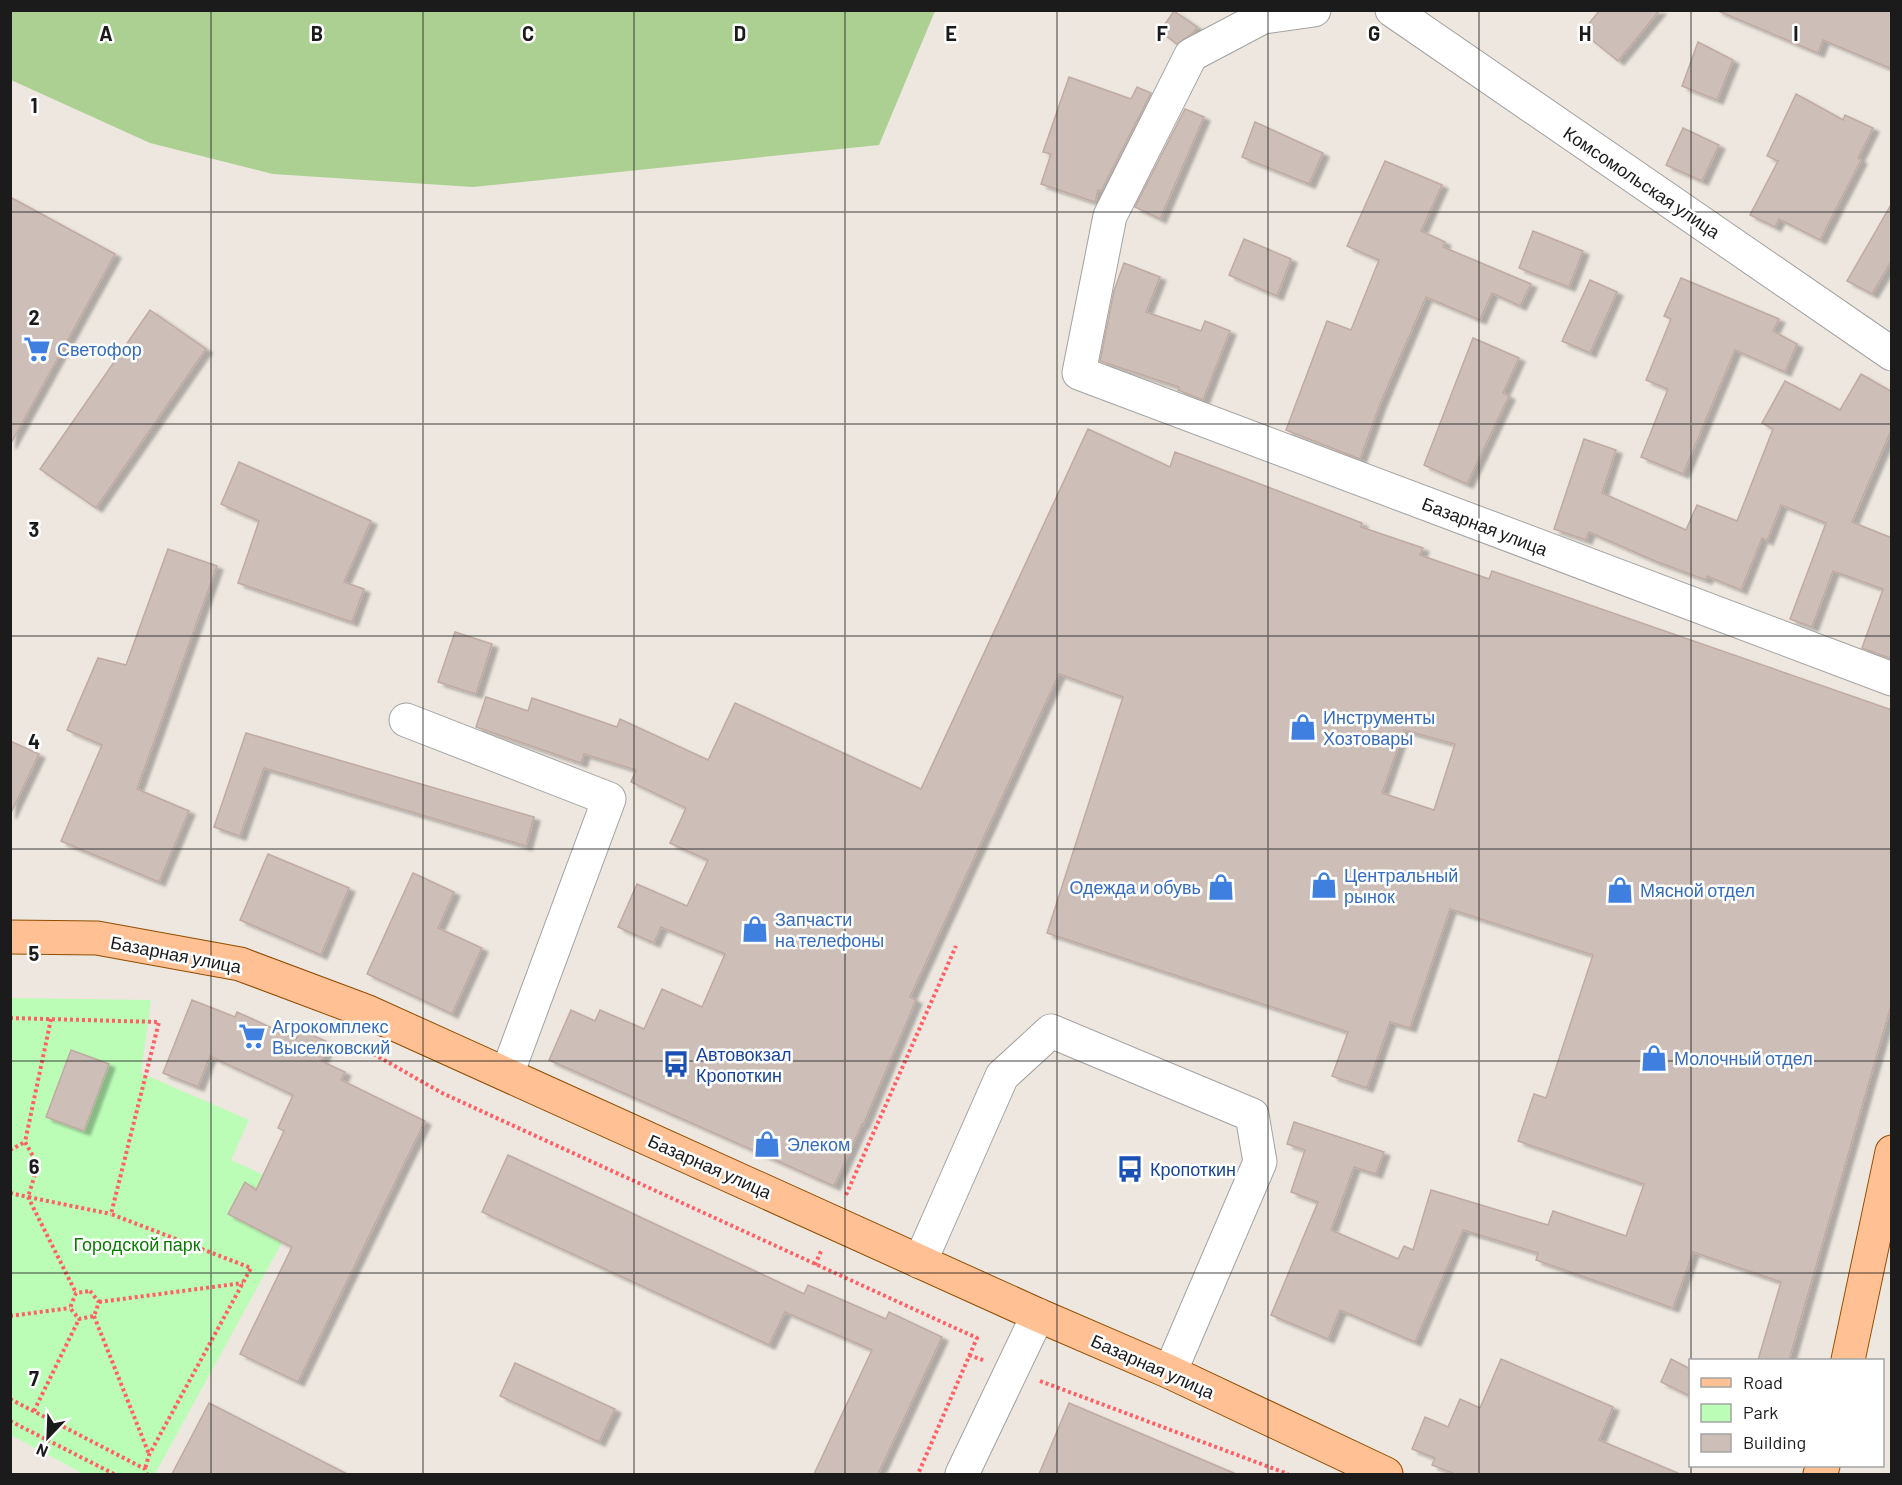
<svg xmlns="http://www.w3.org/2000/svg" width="1902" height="1485" font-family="Barlow,sans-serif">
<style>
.forest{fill:#acd091}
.park{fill:#bbfdb7}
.building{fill:#cdbfb8;stroke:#c0aaa1;stroke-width:1.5;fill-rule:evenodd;filter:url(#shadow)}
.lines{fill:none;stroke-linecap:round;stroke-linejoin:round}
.minor-casing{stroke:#a2a2a2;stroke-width:35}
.major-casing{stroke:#924d00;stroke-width:35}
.path{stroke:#ff5f65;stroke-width:4;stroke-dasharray:3 3;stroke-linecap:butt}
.minor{stroke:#fff;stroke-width:33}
.major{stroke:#ffc193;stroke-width:33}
.grid{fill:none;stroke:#1b1b1b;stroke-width:1.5;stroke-opacity:0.55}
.labels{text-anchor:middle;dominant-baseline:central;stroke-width:5;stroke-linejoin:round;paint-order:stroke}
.street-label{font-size:18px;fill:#1b1b1b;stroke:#fff}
.shop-label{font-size:18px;fill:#366cbe;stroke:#fff;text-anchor:start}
.transit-label{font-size:18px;fill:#164399;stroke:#fff;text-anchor:start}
.park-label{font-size:18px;fill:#0b7d04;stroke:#fff}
.grid-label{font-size:20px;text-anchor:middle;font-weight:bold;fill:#1b1b1b;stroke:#fff;stroke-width:5;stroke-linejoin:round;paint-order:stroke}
</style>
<defs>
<filter id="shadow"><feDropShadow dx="6" dy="4" stdDeviation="1.5" flood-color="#0004"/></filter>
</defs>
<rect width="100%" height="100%" fill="#ede7df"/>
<polygon class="forest" points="11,10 935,10 935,11 879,145 473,187 273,174 150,143 11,80"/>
<polygon class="park" points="10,998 151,1000 141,1073 249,1120 231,1160 308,1195 155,1474 84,1474 11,1435"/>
<g class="building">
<polygon points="1600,10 1660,10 1618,61 1582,32"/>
<polygon points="1716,10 1892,10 1892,69 1823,40 1818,53"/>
<polygon points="1174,11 1197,27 1193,33 1177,44 1160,31"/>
<polygon points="1698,42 1733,60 1717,100 1682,86"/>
<polygon points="1069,77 1131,99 1137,87 1151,93 1101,191 1098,190 1095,202 1041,184 1051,154 1043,152"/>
<polygon points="1796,94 1843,120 1845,115 1873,128 1858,158 1861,160 1820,240 1779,219 1775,227 1750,215 1778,161 1767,156"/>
<polygon points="1185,109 1204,117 1160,219 1135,207"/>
<polygon points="1255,122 1323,153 1309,184 1242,157"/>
<polygon points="1683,128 1719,145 1702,181 1666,165"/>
<polygon points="1385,161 1442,185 1421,231 1445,242 1443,247 1531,284 1520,306 1492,293 1480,320 1426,297 1380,404 1360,459 1286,430 1327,321 1351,330 1379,260 1347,246"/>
<polygon points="10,197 115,254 10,445"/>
<polygon points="1892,203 1892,260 1872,294 1847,281"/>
<polygon points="1533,231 1583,251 1569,287 1519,268"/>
<polygon points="1244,239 1291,259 1277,296 1229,275"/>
<polygon points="1124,263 1160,277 1146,312 1201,331 1205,321 1230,331 1203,400 1178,390 1179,387 1100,361 1114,291"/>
<polygon points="1681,278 1779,319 1773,331 1797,344 1785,372 1735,350 1683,474 1641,457 1668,389 1646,380 1671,319 1664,316"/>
<polygon points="1590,280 1617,292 1590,353 1562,341"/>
<polygon points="150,310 206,349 96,508 40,469"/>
<polygon points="1473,338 1519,358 1503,393 1509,396 1467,484 1424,465"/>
<polygon points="1861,374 1892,392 1892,428 1852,522 1892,538 1892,659 1862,648 1883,589 1833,571 1812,627 1790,619 1826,523 1781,505 1767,541 1762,538 1741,590 1707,576 1706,580 1655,561 1589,532 1586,540 1554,529 1584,439 1616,450 1602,493 1686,530 1697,505 1737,521 1773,429 1762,423 1785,381 1840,410"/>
<path d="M 1088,429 L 1170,467 L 1175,452 L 1252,481 L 1362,523 L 1361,527 L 1423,548 L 1420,555 L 1489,579 L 1492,571 L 1892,710 L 1892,1002 L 1789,1360 L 1758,1360 L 1781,1282 L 1693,1252 L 1673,1308 L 1536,1260 L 1538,1253 L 1463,1230 L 1415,1342 L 1340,1310 L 1328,1339 L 1271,1315 L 1318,1202 L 1291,1192 L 1305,1150 L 1287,1144 L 1294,1122 L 1384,1152 L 1376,1174 L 1354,1167 L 1331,1230 L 1398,1259 L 1404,1246 L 1413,1250 L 1431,1190 L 1548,1225 L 1553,1211 L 1626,1236 L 1644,1184 L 1518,1141 L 1534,1094 L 1546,1098 L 1593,955 L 1450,909 L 1410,1028 L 1390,1022 L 1367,1088 L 1332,1076 L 1348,1032 L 1047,933 L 1123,697 L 1059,674 L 910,997 L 916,1000 L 863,1125 L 862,1124 L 834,1186 L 549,1060 L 571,1010 L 595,1021 L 600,1010 L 644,1029 L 662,989 L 702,1007 L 725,954 L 661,927 L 654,943 L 618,927 L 637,884 L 687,906 L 708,860 L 670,843 L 686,808 L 631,782 L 636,770 L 584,754 L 581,763 L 476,727 L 486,697 L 528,711 L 532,698 L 617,727 L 620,719 L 708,760 L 735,703 L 921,789 ZM 1404,730 L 1455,744 L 1434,810 L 1382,793 Z"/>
<polygon points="239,462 371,521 344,582 364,589 352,622 238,583 259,521 221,504"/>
<polygon points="168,549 217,566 137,789 189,811 159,882 61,841 102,745 67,730 98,658 126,665"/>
<polygon points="455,632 492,644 476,694 438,682"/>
<polygon points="246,733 534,817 526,846 264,768 240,836 214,827"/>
<polygon points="10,741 39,754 10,815"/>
<polygon points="268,854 349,888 321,955 240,920"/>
<polygon points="413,873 454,892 438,928 482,948 452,1014 367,974"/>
<polygon points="192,1000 235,1017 237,1012 296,1039 301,1030 330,1043 321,1061 345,1072 341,1080 425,1121 298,1382 240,1354 292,1247 228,1214 245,1182 256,1190 284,1131 278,1128 293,1095 210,1056 198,1087 163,1073"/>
<polygon points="71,1050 109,1064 84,1131 46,1117"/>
<polygon points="508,1155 804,1294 808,1285 886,1319 889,1312 942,1337 878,1474 814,1474 872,1350 785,1312 769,1345 482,1212"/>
<polygon points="1501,1359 1613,1407 1599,1440 1680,1474 1455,1474 1432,1465 1435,1458 1412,1449 1425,1417 1448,1427 1460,1399 1480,1408"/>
<polygon points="1671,1359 1690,1369 1690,1396 1661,1382"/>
<polygon points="515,1363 615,1409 599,1442 500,1396"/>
<polygon points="209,1403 347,1474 172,1474"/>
<polygon points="1069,1403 1236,1474 1039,1474"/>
</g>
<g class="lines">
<defs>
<g id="minor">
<polyline points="1314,10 1263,17 1191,55 1110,216 1079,373 1892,679"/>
<polyline points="1392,10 1892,354"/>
<polyline points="406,720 609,799 507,1074"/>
<polyline points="920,1262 1002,1076 1051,1031 1252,1115 1260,1162 1170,1372"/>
<polyline points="962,1474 1038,1315"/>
</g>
<g id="major">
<polyline points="10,937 97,938 240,964 368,1012 1038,1315 1170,1372 1386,1474"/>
<polyline points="1848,1360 1892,1152"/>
<polyline points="1820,1474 1823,1466"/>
</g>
</defs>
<use href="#minor" class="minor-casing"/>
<use href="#major" class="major-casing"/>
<g class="path">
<polyline points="10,1018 159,1022 111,1214 251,1268 149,1455 145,1469"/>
<polyline points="51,1019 25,1142 38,1165 28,1197 111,1214"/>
<polyline points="363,1048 442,1093 977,1338 918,1474"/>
<polyline points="10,1150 25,1142"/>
<polyline points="10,1193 28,1197 76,1293"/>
<polyline points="846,1195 956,946"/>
<polyline points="815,1265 821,1251"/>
<polygon points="90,1291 99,1302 94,1316 79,1319 70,1308 76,1293"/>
<polyline points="99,1302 243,1283"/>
<polyline points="10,1316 70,1308"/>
<polyline points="94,1316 149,1454"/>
<polyline points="969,1355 983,1360"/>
<polyline points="1040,1381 1288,1474"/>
<polyline points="10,1399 145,1469 147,1474"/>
<polyline points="34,1411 79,1319"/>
<polyline points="10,1421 114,1474"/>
</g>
<use href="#minor" class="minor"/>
<use href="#major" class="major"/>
</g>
<path class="grid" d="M 211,10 L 211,1474M 423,10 L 423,1474M 634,10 L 634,1474M 845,10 L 845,1474M 1057,10 L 1057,1474M 1268,10 L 1268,1474M 1479,10 L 1479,1474M 1691,10 L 1691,1360M 10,212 L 1892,212M 10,424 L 1892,424M 10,636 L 1892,636M 10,849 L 1892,849M 10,1061 L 1892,1061M 10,1273 L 1892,1273M 1691,1466 L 1691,1474"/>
<defs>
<symbol id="supermarket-bare" viewBox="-9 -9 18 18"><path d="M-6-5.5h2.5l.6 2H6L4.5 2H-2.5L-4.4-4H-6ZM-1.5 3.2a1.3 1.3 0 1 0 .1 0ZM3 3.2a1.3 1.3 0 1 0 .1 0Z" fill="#3f7fe0" stroke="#fff" stroke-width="2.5" paint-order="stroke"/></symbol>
<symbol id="shop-bare" viewBox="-9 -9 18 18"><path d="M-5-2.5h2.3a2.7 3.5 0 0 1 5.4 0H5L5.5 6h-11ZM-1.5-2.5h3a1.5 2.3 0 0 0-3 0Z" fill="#3f7fe0" stroke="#fff" stroke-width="2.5" paint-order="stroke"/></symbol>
<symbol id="bus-bare" viewBox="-9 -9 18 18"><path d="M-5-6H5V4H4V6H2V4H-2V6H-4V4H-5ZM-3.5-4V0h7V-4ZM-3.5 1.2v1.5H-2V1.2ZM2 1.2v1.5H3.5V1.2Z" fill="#1a4fb4" stroke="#fff" stroke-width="2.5" paint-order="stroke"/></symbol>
</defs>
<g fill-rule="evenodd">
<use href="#supermarket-bare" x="18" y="330" width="38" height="38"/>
<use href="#shop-bare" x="1284" y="708" width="38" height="38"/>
<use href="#shop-bare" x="1305" y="866" width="38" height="38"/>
<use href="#shop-bare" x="1202" y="868" width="38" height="38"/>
<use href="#shop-bare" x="1601" y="871" width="38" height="38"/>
<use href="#shop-bare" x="736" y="910" width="38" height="38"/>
<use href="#supermarket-bare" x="233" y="1017" width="38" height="38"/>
<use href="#shop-bare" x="1635" y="1039" width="38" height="38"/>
<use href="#bus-bare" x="657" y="1045" width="38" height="38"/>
<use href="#shop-bare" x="748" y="1125" width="38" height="38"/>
<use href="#bus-bare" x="1111" y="1150" width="38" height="38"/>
</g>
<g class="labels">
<g class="street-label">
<text transform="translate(1642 182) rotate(34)">Комсомольская улица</text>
<text transform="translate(1485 526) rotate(21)">Базарная улица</text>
<text transform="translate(176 954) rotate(11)">Базарная улица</text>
<text transform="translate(710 1166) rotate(24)">Базарная улица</text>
<text transform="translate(1153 1366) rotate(24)">Базарная улица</text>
</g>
<g class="shop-label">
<text x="57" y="349">Светофор</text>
<text x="1323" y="717">Инструменты<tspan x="1323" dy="21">Хозтовары</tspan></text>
<text x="1344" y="875">Центральный<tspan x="1344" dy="21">рынок</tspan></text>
<text x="1201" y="887" text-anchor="end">Одежда и обувь</text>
<text x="1640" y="890">Мясной отдел</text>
<text x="775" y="919">Запчасти<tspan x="775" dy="21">на телефоны</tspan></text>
<text x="272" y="1026">Агрокомплекс<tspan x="272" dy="21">Выселковский</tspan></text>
<text x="1674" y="1058">Молочный отдел</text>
<text x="787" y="1144">Элеком</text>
</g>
<g class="transit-label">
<text x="696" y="1054">Автовокзал<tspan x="696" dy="21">Кропоткин</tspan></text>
<text x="1150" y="1169">Кропоткин</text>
</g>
<g class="park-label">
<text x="137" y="1244">Городской парк</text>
</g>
</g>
<g class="grid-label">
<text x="106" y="41">A</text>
<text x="317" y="41">B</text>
<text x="528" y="41">C</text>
<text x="740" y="41">D</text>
<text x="951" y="41">E</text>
<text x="1162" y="41">F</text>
<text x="1374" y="41">G</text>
<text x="1585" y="41">H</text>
<text x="1796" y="41">I</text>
<text x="34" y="113">1</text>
<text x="34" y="325">2</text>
<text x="34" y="537">3</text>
<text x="34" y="749">4</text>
<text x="34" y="961">5</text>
<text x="34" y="1174">6</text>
<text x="34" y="1386">7</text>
</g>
<rect width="1902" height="1485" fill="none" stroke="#1b1b1b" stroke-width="24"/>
<rect x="1689" y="1359" width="195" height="108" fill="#ffffff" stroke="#a4a4a4" stroke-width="1.5"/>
<rect x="1701" y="1378" width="30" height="9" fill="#ffc193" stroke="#a4a4a4" stroke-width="1.5"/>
<text x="1743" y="1389" font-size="18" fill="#1b1b1b">Road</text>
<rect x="1701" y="1404" width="30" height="18" fill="#bbfdb7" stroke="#a4a4a4" stroke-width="1.5"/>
<text x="1743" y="1419" font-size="18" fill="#1b1b1b">Park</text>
<rect x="1701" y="1434" width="30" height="18" fill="#cdbfb8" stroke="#a4a4a4" stroke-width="1.5"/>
<text x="1743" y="1449" font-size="18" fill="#1b1b1b">Building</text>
<g transform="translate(48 1437) rotate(203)" stroke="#ffffff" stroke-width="4.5" paint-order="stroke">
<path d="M0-4.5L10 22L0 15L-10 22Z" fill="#1b1b1b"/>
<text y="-9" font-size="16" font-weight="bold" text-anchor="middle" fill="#1b1b1b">N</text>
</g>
</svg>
